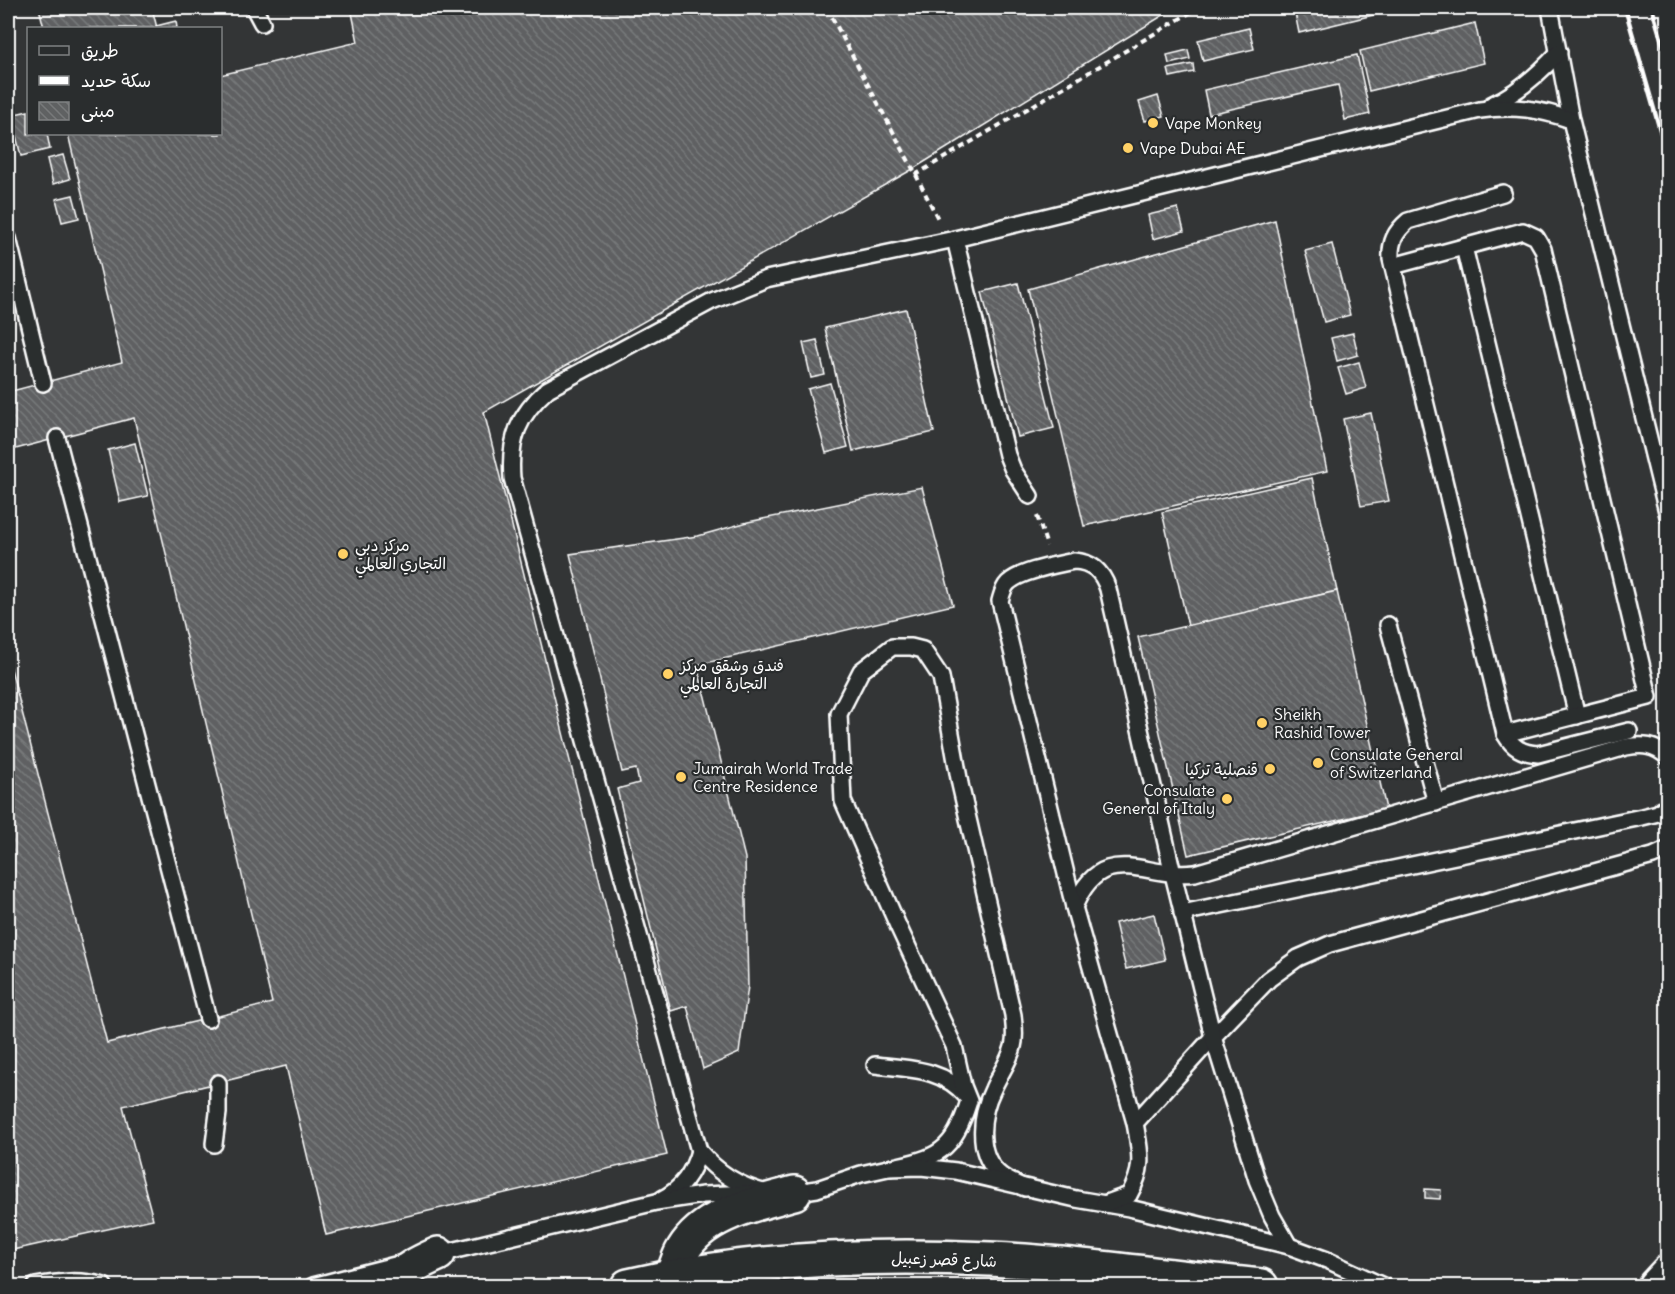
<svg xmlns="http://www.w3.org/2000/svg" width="1675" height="1294" font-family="Delius,'Playpen Sans Arabic',sans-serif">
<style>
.building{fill:url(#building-back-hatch);stroke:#fff;stroke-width:1.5}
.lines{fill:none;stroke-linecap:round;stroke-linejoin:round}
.lane-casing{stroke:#fff;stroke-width:20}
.primary-casing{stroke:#fff;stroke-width:38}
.path{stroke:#fff;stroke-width:4;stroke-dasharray:6 4.5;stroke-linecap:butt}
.lane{stroke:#2a2d2e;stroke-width:15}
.primary{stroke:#2a2d2e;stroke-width:33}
.rail{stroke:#fff;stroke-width:4.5}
.poi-dot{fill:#ffd166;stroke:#2a2d2e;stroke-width:2}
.labels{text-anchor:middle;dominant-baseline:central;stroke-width:4.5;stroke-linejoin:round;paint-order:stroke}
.poi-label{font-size:16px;fill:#fff;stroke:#2a2d2e;text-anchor:start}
.street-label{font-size:16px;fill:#fff;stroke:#2a2d2e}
</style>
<defs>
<pattern id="building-back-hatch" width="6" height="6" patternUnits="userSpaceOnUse" patternTransform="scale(1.5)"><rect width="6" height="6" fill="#5f6162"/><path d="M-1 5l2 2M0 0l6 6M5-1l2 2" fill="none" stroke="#77797a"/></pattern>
</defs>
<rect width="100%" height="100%" fill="#333536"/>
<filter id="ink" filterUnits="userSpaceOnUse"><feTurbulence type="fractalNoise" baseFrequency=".0167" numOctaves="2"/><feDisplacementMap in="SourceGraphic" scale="12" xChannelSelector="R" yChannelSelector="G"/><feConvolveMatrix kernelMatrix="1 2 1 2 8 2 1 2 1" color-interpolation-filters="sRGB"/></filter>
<g filter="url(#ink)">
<g class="building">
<polygon points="39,8 152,8 157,28 44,28"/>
<polygon points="351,8 1175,8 913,169 484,412 667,1155 326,1235 286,1066 123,1106 153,1219 8,1251 8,657 107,1043 272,1003 134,418 8,451 8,392 122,362 68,134 220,134 220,75 358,42"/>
<polygon points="1294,8 1402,8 1299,33"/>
<polygon points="176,21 177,28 157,28 156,26"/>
<polygon points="1475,23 1484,63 1369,91 1360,51"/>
<polygon points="1249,28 1254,49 1203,61 1198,40"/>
<polygon points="1188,50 1190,59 1169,64 1167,55"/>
<polygon points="1357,55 1370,114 1345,120 1338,85 1209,114 1204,90"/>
<polygon points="1193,64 1194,72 1170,77 1168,69"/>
<polygon points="1158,96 1164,116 1145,121 1139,102"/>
<polygon points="28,111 28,134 47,134 50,149 21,156 11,115"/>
<polygon points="63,155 70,179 53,184 47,159"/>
<polygon points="73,195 79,218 62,222 56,199"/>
<polygon points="1178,208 1184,231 1153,239 1148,215"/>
<polygon points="1275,220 1327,471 1084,526 1028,289"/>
<polygon points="1332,244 1350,315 1324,322 1305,251"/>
<polygon points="1018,283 1054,428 1018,437 982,292"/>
<polygon points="906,309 934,432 853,451 825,328"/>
<polygon points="1353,333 1358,355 1337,361 1331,338"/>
<polygon points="817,340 825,375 811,378 803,343"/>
<polygon points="8,341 15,364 8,367"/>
<polygon points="1359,362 1366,388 1346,394 1338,368"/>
<polygon points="830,383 848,447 826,453 808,389"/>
<polygon points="1371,413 1389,501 1361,506 1343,419"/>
<polygon points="135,443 148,496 120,502 108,450"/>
<polygon points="1312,478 1337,591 1188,626 1162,512"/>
<polygon points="922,487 953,605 697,665 745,858 748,986 739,1053 703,1069 687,1006 671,1011 617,789 639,783 636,769 622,772 570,554 698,536 748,522"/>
<polygon points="1337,591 1386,809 1188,855 1138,637"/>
<polygon points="1154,914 1165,960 1126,969 1115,923"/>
<polygon points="1425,1189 1441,1190 1440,1199 1425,1198"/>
</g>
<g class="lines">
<defs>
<g id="lane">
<polyline points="254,8 262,23"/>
<polyline points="1550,8 1571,120 1668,516"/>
<path d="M 1491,105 C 1518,93 1539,74 1559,52"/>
<path d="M 1503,193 L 1408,221 C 1395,232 1390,242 1391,259 L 1505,734 C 1513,748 1522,753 1538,754 L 1629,731"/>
<polyline points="8,238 43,383"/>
<polyline points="955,239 1007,455 1013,470 1030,496"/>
<polyline points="1464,247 1577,716"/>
<polyline points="1393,266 1523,231 1536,237 1543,249 1649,697 1505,734"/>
<polyline points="57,438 208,1019"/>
<polyline points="1388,625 1436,803"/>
<path d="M 1074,907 C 1103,838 1145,880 1195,873 L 1626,747 C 1644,744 1654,745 1668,757"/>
<polyline points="1182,913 1642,817 1658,813 1668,804"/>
<path d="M 875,1065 C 908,1069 943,1068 966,1096"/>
<polyline points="1135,1123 1213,1037 1269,979 1298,958 1330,944 1653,856 1668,849"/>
<polyline points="214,1144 218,1113 218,1083"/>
<path d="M 888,1168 C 938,1158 953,1152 969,1101 L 963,1086 L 954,1046 L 899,928 L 843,801 L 839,714 L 861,671 L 892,647 L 911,647 L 923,650 L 941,677 L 960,784 L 1013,1015 C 1014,1026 1016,1036 1013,1047 C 1009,1062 999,1075 993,1089 C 981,1113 976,1151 997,1172 C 1005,1180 1016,1184 1025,1188"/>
<path d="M 767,1193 C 738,1186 718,1173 699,1151 L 512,478 C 509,439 518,415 548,389 L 712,301 L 766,279 L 955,239 L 1480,110 C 1513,105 1540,109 1571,120"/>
<polyline points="791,1193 817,1189 861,1174 888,1168 921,1167 956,1171 1076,1199 1129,1208 1289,1246 1327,1260 1383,1286"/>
<path d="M 662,1199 C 682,1189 693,1173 699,1151"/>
<path d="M 1104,1204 L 1129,1195 C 1145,1167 1140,1152 1135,1123 L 1074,907 L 1000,601 C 1002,594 1003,588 1008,583 C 1020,571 1056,565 1074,561 C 1092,562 1102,571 1108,589 L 1173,874 L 1213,1037 L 1257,1180 L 1272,1216 L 1289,1246"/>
<polyline points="435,1255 656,1202 703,1195 752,1193"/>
<path d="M 35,1286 C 58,1282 81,1279 104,1286"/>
<polyline points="313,1286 403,1263"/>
</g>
<g id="primary">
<path d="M 672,1276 C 676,1268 678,1258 683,1250 C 705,1213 756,1204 794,1193"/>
<path d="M 390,1286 C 403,1270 420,1262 438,1254"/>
<path d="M 628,1286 C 746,1259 869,1253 990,1259 C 1080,1263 1171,1277 1261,1286"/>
<polyline points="1655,1286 1668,1272"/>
</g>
</defs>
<use href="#lane" class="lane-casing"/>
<use href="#primary" class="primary-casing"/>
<g class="path">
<polyline points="827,8 913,169 938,219"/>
<polyline points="915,175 1198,8"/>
<polyline points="1037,516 1047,546"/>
</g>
<use href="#lane" class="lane"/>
<use href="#primary" class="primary"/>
<g class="rail">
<polyline points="1625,8 1668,158"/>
<polyline points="1652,8 1668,62"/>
</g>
</g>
</g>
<g class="poi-dot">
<circle cx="1153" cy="123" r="6"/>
<circle cx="1128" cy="148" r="6"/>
<circle cx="343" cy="554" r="6"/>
<circle cx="668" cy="674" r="6"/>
<circle cx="1262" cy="723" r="6"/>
<circle cx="1318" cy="763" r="6"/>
<circle cx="1270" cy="769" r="6"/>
<circle cx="681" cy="777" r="6"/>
<circle cx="1227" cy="799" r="6"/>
</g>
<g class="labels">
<g class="poi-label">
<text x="1165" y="123">Vape Monkey</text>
<text x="1140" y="148">Vape Dubai AE</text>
<text x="355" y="545">مركز دبي<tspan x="355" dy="18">التجاري العالمي</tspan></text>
<text x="680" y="665">فندق وشقق مركز<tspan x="680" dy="18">التجارة العالمي</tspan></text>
<text x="1274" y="714">Sheikh<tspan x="1274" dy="18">Rashid Tower</tspan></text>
<text x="1330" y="754">Consulate General<tspan x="1330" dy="18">of Switzerland</tspan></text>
<text x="693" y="768">Jumairah World Trade<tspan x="693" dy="18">Centre Residence</tspan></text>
<text x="1258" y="769" text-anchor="end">قنصلية تركيا</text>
<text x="1215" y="790" text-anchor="end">Consulate<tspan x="1215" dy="18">General of Italy</tspan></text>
</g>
<g class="street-label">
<text transform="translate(944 1259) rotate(2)">شارع قصر زعبيل</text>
</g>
</g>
<rect width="1675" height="1294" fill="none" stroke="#2a2d2e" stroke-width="30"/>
<rect x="15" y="15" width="1645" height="1264" fill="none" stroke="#fff" stroke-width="2" filter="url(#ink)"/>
<rect x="27" y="27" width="195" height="108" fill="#2a2d2e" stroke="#7f8182" stroke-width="1.5"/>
<rect x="39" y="46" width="30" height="9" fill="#2a2d2e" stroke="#7f8182" stroke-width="1.5"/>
<text x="81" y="57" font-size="18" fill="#ffffff">طريق</text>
<rect x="39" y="76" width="30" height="9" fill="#ffffff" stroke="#7f8182" stroke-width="1.5"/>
<text x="81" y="87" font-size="18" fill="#ffffff">سكة حديد</text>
<rect x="39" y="102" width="30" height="18" fill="url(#building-back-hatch)" stroke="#7f8182" stroke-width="1.5"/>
<text x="81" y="117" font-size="18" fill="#ffffff">مبنى</text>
</svg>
